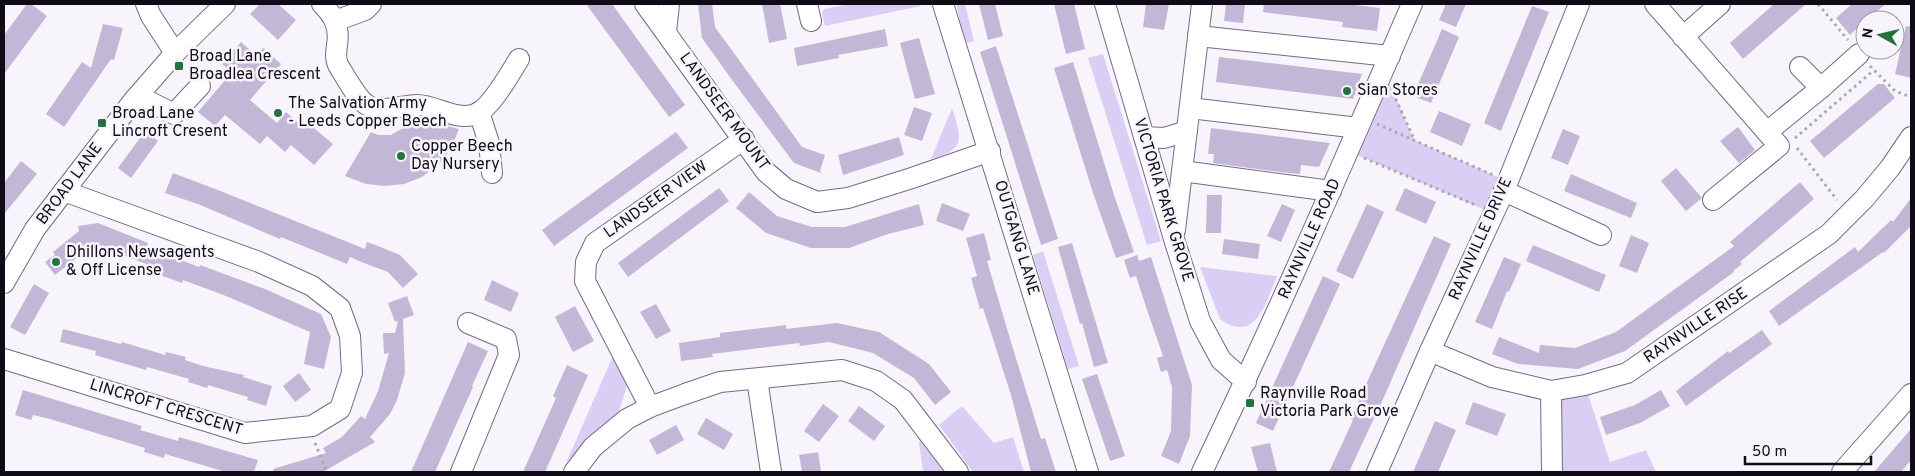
<svg xmlns="http://www.w3.org/2000/svg" width="1915" height="476" font-family="Overpass,sans-serif">
<style>
.green{fill:#dbcef5}
.building{fill:#c2b7d7}
.lines{fill:none;stroke-linecap:round;stroke-linejoin:round}
.minor-casing{stroke:#756a87;stroke-width:22}
.path{stroke:#aaa7af;stroke-width:3;stroke-dasharray:2.5 4;stroke-linecap:butt}
.minor{stroke:#fff;stroke-width:20}
.poi-dot{fill:#27713f;stroke:#f7f5fb;stroke-width:2}
.labels{text-anchor:middle;dominant-baseline:central;stroke-width:5;stroke-linejoin:round;paint-order:stroke}
.poi-label{font-size:16px;fill:#100c17;stroke:#f7f5fb;text-anchor:start}
.street-label{font-size:16px;fill:#100c17;stroke:#f7f5fb}
</style>
<rect width="100%" height="100%" fill="#f7f5fb"/>
<g class="green">
<polygon points="849,4 920,4 921,6 825,26 822,12 824,9"/>
<polygon points="956,4 965,4 974,41 965,43"/>
<polygon points="1103,54 1161,241 1147,245 1088,58"/>
<polygon points="1384,70 1414,140 1507,181 1492,213 1348,151"/>
<path d="M 952,108 C 962,140 966,149 931,159 Z"/>
<polygon points="1043,251 1079,366 1068,369 1033,255"/>
<path d="M 1200,267 L 1277,276 C 1266,302 1256,345 1220,319 Z"/>
<polygon points="613,356 628,382 618,415 595,432 566,463"/>
<polygon points="1585,385 1610,462 1646,450 1656,472 1552,472 1551,391"/>
<polygon points="962,406 994,443 1013,437 1024,472 973,472 939,425"/>
<polygon points="924,438 950,472 923,472 919,442"/>
</g>
<g class="building">
<polygon points="27,4 31,4 47,16 4,74 4,35"/>
<polygon points="260,4 278,4 296,20 278,40 250,14"/>
<polygon points="586,4 612,4 685,105 669,117"/>
<polygon points="698,4 712,4 715,27 802,147 825,155 820,171 821,173 794,163 732,80 702,38"/>
<polygon points="762,4 780,4 787,39 769,43"/>
<polygon points="979,4 995,4 1003,36 988,40"/>
<polygon points="1054,4 1074,4 1085,49 1066,54"/>
<polygon points="1146,4 1169,4 1164,30 1143,27"/>
<polygon points="1226,4 1245,4 1243,23 1224,21"/>
<polygon points="1264,4 1346,4 1380,8 1377,31 1342,27 1343,22 1263,12"/>
<polygon points="1446,4 1466,4 1456,27 1439,20"/>
<polygon points="1774,4 1806,4 1743,59 1730,43"/>
<polygon points="1852,4 1886,4 1865,20 1850,35 1836,18"/>
<polygon points="1532,6 1549,12 1501,131 1484,123"/>
<polygon points="103,24 123,28 114,60 111,59 64,127 46,114 82,62 91,68"/>
<polygon points="1906,26 1911,27 1911,78 1895,74"/>
<polygon points="885,29 888,46 838,55 839,58 797,66 794,48"/>
<polygon points="1442,29 1459,37 1431,103 1413,96"/>
<polygon points="919,38 935,94 915,99 900,43"/>
<polygon points="241,42 257,56 263,48 281,64 250,100 277,123 286,112 304,128 308,123 333,144 314,165 291,145 285,152 267,136 260,144 225,115 215,126 198,112 232,72 222,64"/>
<polygon points="996,46 1058,239 1041,245 980,52"/>
<polygon points="1219,57 1362,74 1353,99 1216,82"/>
<polygon points="1073,62 1114,195 1134,252 1116,258 1093,193 1054,68"/>
<polygon points="1878,84 1884,84 1895,98 1824,158 1810,141"/>
<polygon points="914,107 932,113 922,141 904,135"/>
<polygon points="1439,111 1471,124 1462,146 1430,132"/>
<polygon points="413,117 459,129 451,148 439,164 422,177 404,184 385,186 366,184 345,176 371,132 378,135 391,135 403,128 408,118"/>
<polygon points="1738,127 1755,150 1739,163 1720,141"/>
<polygon points="1211,128 1330,143 1319,167 1301,165 1300,174 1280,172 1213,163 1214,154 1208,154"/>
<polygon points="1563,129 1580,136 1568,165 1551,158"/>
<polygon points="145,131 158,141 131,178 118,168"/>
<polygon points="676,132 688,148 554,246 542,230"/>
<polygon points="899,137 904,155 843,175 838,155"/>
<polygon points="21,161 37,174 4,214 4,183"/>
<polygon points="1676,168 1702,198 1686,211 1661,181"/>
<polygon points="173,173 223,192 365,249 367,242 378,246 400,255 418,274 403,288 388,272 369,265 350,257 347,264 281,237 280,239 198,204 165,193"/>
<polygon points="1571,174 1637,203 1631,218 1564,191"/>
<polygon points="1800,182 1814,199 1740,262 1742,264 1733,271 1734,272 1625,351 1578,369 1518,364 1492,354 1499,337 1539,353 1540,345 1575,348 1616,332 1734,246 1730,242"/>
<polygon points="719,188 729,201 628,277 618,263"/>
<polygon points="1405,188 1436,202 1426,224 1395,210"/>
<polygon points="749,192 777,216 812,227 845,227 919,204 924,225 888,234 849,248 811,248 766,233 736,208"/>
<polygon points="1207,195 1222,195 1221,233 1206,233"/>
<polygon points="1911,198 1911,226 1884,253 1883,252 1779,326 1769,311 1855,247 1858,252 1891,220 1893,222"/>
<polygon points="942,203 970,214 963,231 936,221"/>
<polygon points="1282,204 1295,210 1281,242 1267,236"/>
<polygon points="1367,204 1384,212 1353,279 1336,271"/>
<polygon points="98,223 148,243 147,247 199,267 200,265 265,289 321,314 331,337 324,369 304,364 310,332 226,296 183,280 182,283 149,271 151,266 96,244 71,247 78,257 55,275 45,262 55,255 53,252 79,231 78,226"/>
<polygon points="984,233 991,260 987,261 1011,342 1041,439 1045,438 1056,472 1031,472 1011,395 983,308 980,309 971,278 977,276 966,238"/>
<polygon points="1631,235 1649,243 1637,273 1619,266"/>
<polygon points="1434,236 1451,244 1384,397 1349,472 1329,472 1353,420 1351,419 1368,380"/>
<polygon points="1224,239 1260,244 1258,259 1222,254"/>
<polygon points="1072,243 1108,363 1094,367 1082,323 1080,324 1058,247"/>
<polygon points="1533,245 1606,275 1599,292 1526,261"/>
<polygon points="1137,255 1139,261 1151,257 1192,385 1190,436 1179,464 1161,456 1171,431 1172,387 1167,370 1161,372 1157,358 1163,356 1147,310 1136,276 1130,278 1124,260"/>
<polygon points="1504,257 1521,264 1509,292 1507,291 1492,329 1475,322"/>
<polygon points="1323,276 1340,284 1273,431 1256,423"/>
<polygon points="492,280 519,293 511,312 484,300"/>
<polygon points="34,284 49,293 25,335 10,327"/>
<polygon points="407,296 414,315 403,319 405,373 397,400 390,414 370,437 375,442 323,472 274,472 273,469 326,453 323,448 342,437 361,416 365,419 378,391 389,353 384,354 383,333 395,333 398,321 395,322 388,303"/>
<polygon points="656,304 671,331 656,339 640,312"/>
<polygon points="575,306 594,341 573,352 555,317"/>
<polygon points="837,323 879,332 929,364 951,392 935,405 914,378 873,353 829,342 800,346 799,343 712,354 713,357 681,361 679,343 720,337 720,333 786,325 786,329"/>
<polygon points="63,329 121,344 122,342 165,355 166,352 186,357 185,360 203,366 244,375 243,377 272,386 266,406 247,400 248,397 208,385 207,388 188,382 189,379 147,367 146,370 95,355 96,351 60,342"/>
<polygon points="1762,330 1772,344 1686,406 1676,391 1728,351 1729,353"/>
<polygon points="468,342 488,351 472,386 473,387 435,472 411,472"/>
<polygon points="567,365 588,375 545,472 523,472 556,398 553,396"/>
<polygon points="299,373 311,390 295,402 283,386"/>
<polygon points="1097,374 1125,456 1110,461 1082,379"/>
<polygon points="23,390 142,426 140,430 178,441 179,437 258,460 254,472 226,472 165,454 164,458 144,452 145,448 50,419 33,415 31,420 15,415"/>
<polygon points="1661,390 1670,406 1640,423 1606,435 1600,417 1635,405"/>
<polygon points="1473,402 1506,414 1497,436 1465,424"/>
<polygon points="823,404 839,416 819,442 804,431"/>
<polygon points="859,406 885,426 874,441 848,421"/>
<polygon points="706,418 733,434 724,450 697,434"/>
<polygon points="1435,421 1456,430 1438,472 1413,472"/>
<polygon points="676,425 684,440 657,455 649,440"/>
<polygon points="1911,429 1911,460 1901,472 1874,472"/>
<polygon points="1270,443 1277,472 1258,472 1251,447"/>
<polygon points="818,452 821,472 802,472 799,455"/>
</g>
<g class="lines">
<defs>
<g id="minor">
<polyline points="146,4 151,16 175,53"/>
<path d="M 322,4 C 334,16 340,27 337,45 C 336,52 335,58 338,65 C 345,76 357,99 367,105 C 381,114 402,105 417,105 C 435,105 454,120 473,115 C 490,111 510,73 519,59"/>
<polyline points="645,4 766,172 786,189 817,202 848,198 912,178 990,151"/>
<polyline points="807,4 811,21"/>
<polyline points="943,4 1088,472"/>
<polyline points="1105,4 1174,239 1200,321 1221,360 1246,382"/>
<polyline points="1655,4 1779,146 1713,200"/>
<polyline points="335,21 365,10 371,4"/>
<polyline points="666,32 669,4"/>
<polyline points="1198,36 1390,56"/>
<polyline points="1683,37 1720,4"/>
<polyline points="1800,67 1821,88"/>
<polyline points="138,96 174,114 200,86"/>
<polyline points="1190,108 1358,128"/>
<polyline points="479,112 489,143 492,173"/>
<polyline points="1767,132 1821,88 1859,54"/>
<polyline points="1144,137 1164,138 1187,131"/>
<polyline points="1182,171 1331,191"/>
<polyline points="1504,191 1601,235"/>
<polyline points="1175,230 1202,4"/>
<polyline points="4,283 35,229 134,100 175,53 225,4"/>
<polyline points="1430,351 1492,377 1551,391 1585,385 1627,373 1829,234 1864,199 1890,168 1911,137"/>
<polyline points="4,359 245,433 312,426 340,409 352,373 350,336 340,308 312,286 259,262 64,191"/>
<polyline points="757,379 771,472"/>
<polyline points="1551,391 1552,472"/>
<polyline points="650,407 585,281 586,262 595,243 744,139"/>
<polyline points="461,472 509,355 506,339 468,323"/>
<polyline points="574,472 593,447 627,419 650,407 685,394 720,382 842,370 876,381 903,400 958,472"/>
<path d="M 1202,472 C 1276,318 1344,161 1412,4"/>
<polyline points="1377,472 1430,351 1504,191 1579,4"/>
<polyline points="1842,472 1911,394"/>
</g>
</defs>
<use href="#minor" class="minor-casing"/>
<g class="path">
<polyline points="1818,4 1848,40"/>
<polyline points="1870,66 1895,91 1911,97"/>
<polyline points="1393,93 1414,139"/>
<polyline points="1377,124 1493,175"/>
<polyline points="1795,138 1874,70"/>
<polyline points="1797,148 1837,200"/>
<polyline points="1364,158 1478,206"/>
<polyline points="315,443 327,472"/>
</g>
<use href="#minor" class="minor"/>
</g>
<g class="poi-dot">
<rect x="174" y="61" width="10" height="10" rx="2.5"/>
<circle cx="1347" cy="91" r="5"/>
<circle cx="278" cy="113" r="5"/>
<rect x="97" y="118" width="10" height="10" rx="2.5"/>
<circle cx="401" cy="156" r="5"/>
<circle cx="56" cy="262" r="5"/>
<rect x="1245" y="398" width="10" height="10" rx="2.5"/>
</g>
<g class="labels">
<g class="poi-label">
<text x="189" y="57">Broad Lane<tspan x="189" dy="18">Broadlea Crescent</tspan></text>
<text x="1357" y="91">Sian Stores</text>
<text x="288" y="104">The Salvation Army<tspan x="288" dy="18">- Leeds Copper Beech</tspan></text>
<text x="112" y="114">Broad Lane<tspan x="112" dy="18">Lincroft Cresent</tspan></text>
<text x="411" y="147">Copper Beech<tspan x="411" dy="18">Day Nursery</tspan></text>
<text x="66" y="253">Dhillons Newsagents<tspan x="66" dy="18">&amp; Off License</tspan></text>
<text x="1260" y="394">Raynville Road<tspan x="1260" dy="18">Victoria Park Grove</tspan></text>
</g>
<g class="street-label">
<text transform="translate(724 112) rotate(54)">LANDSEER MOUNT</text>
<text transform="translate(70 184) rotate(-53)">BROAD LANE</text>
<text transform="translate(656 200) rotate(-35)">LANDSEER VIEW</text>
<text transform="translate(1163 200) rotate(73)">VICTORIA PARK GROVE</text>
<text transform="translate(1016 238) rotate(73)">OUTGANG LANE</text>
<text transform="translate(1310 239) rotate(-66)">RAYNVILLE ROAD</text>
<text transform="translate(1481 239) rotate(-66)">RAYNVILLE DRIVE</text>
<text transform="translate(1696 326) rotate(-34)">RAYNVILLE RISE</text>
<text transform="translate(166 408) rotate(17)">LINCROFT CRESCENT</text>
</g>
</g>
<rect width="1915" height="476" fill="none" stroke="#100c17" stroke-width="10"/>
<g transform="translate(1880 35) rotate(278)"><circle r="24" fill="#f7f5fb" stroke="#9b98a0"/>
<path d="M0-4L9 19L0 12L-9 19Z" fill="#27713f"/>
<text y="-8" font-size="14" font-weight="bold" text-anchor="middle" fill="#100c17">N</text>
</g>
<path d="M1745 456v8h126v-8" fill="none" stroke="#100c17" stroke-width="2.5"/>
<text x="1752" y="456" font-size="15" fill="#100c17" stroke="#f7f5fb" stroke-width="4" paint-order="stroke">50 m</text>
</svg>
